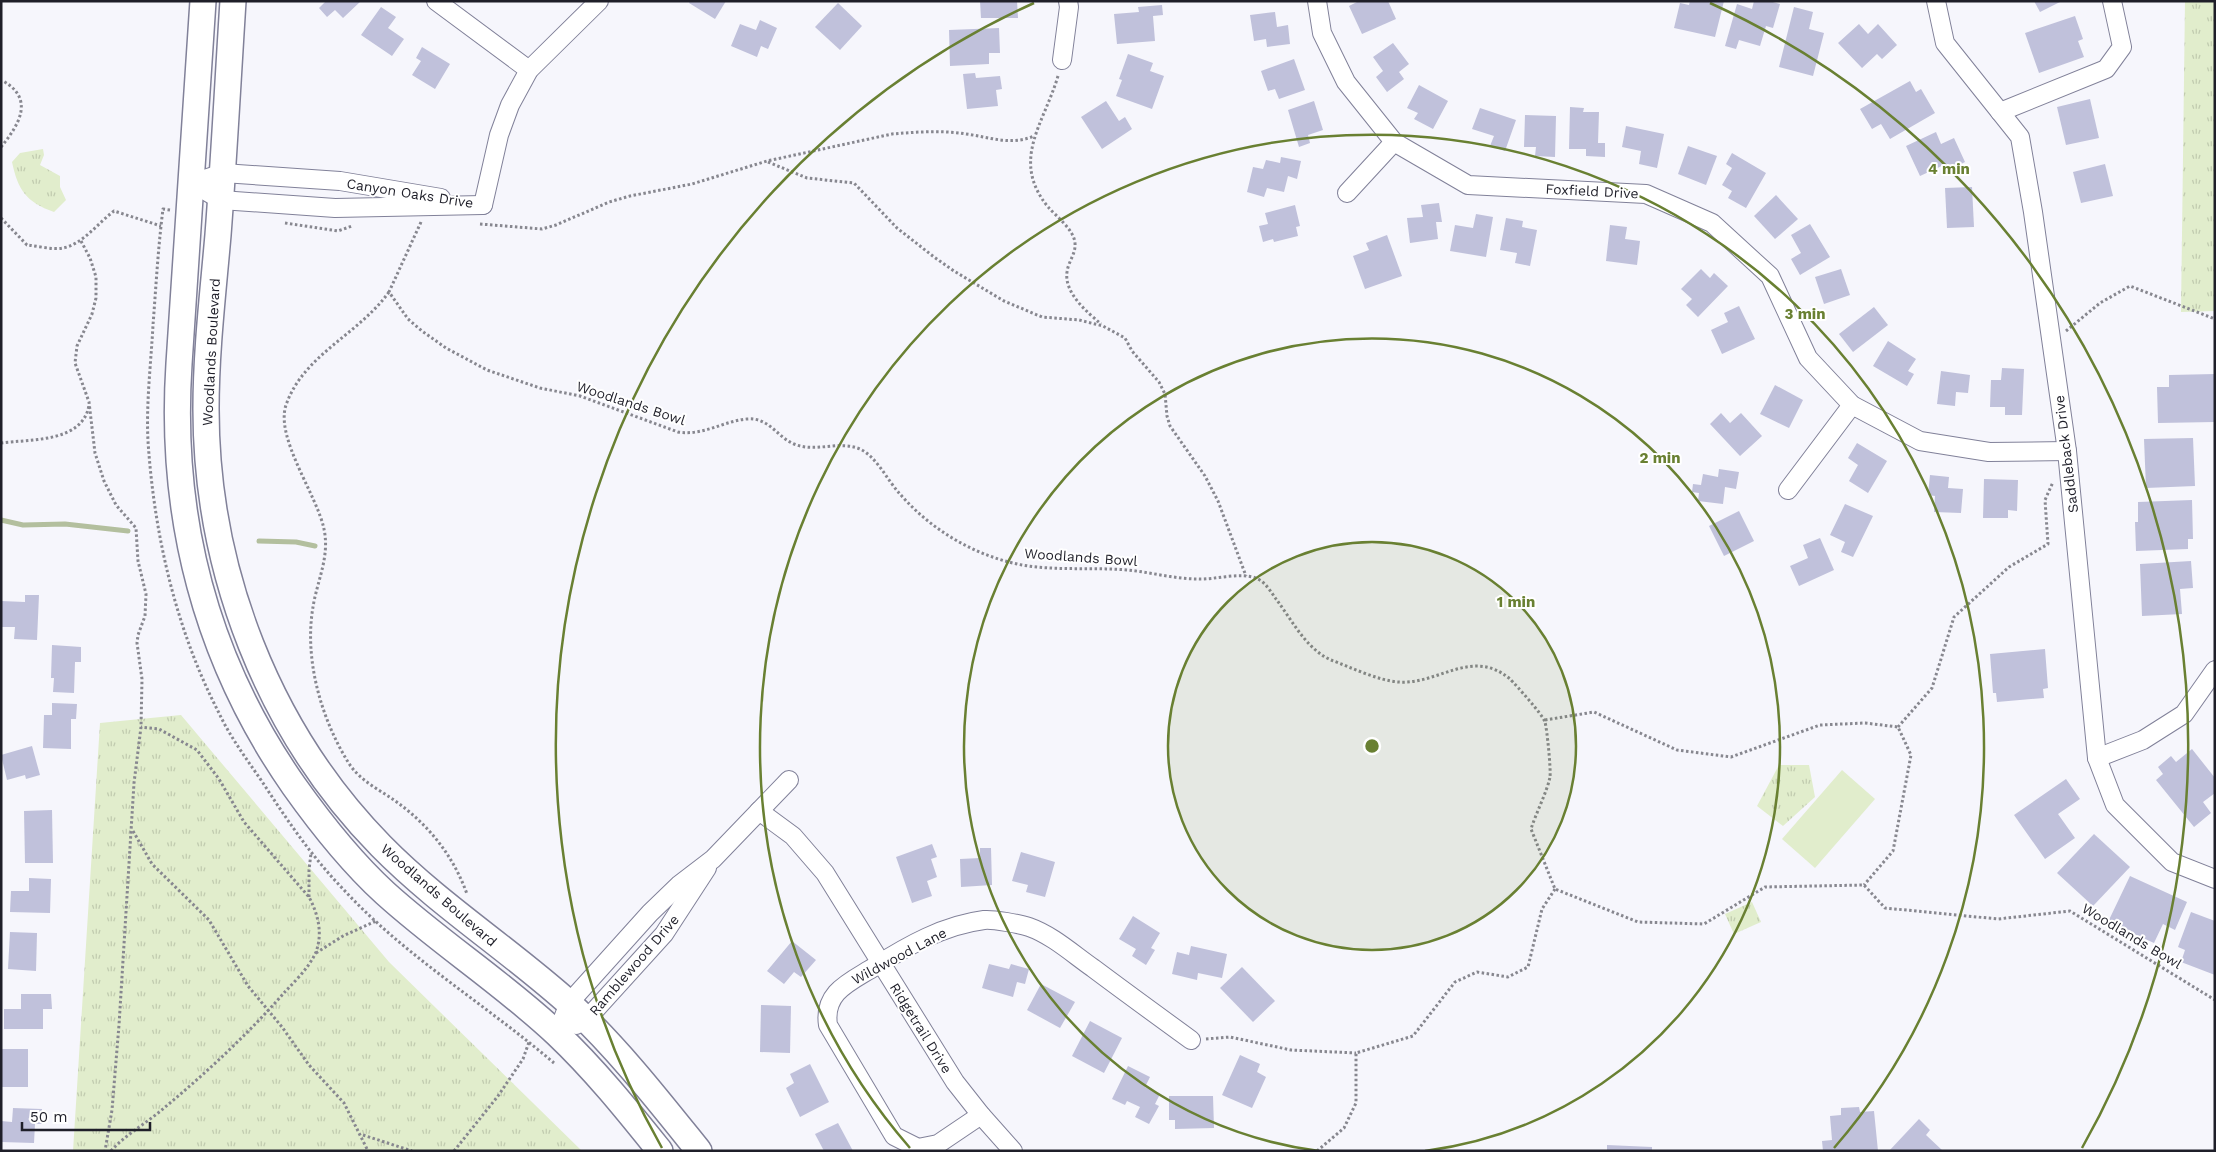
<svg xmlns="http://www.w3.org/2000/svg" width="2216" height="1152" font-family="'Work Sans',sans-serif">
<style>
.grass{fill:url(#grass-tufts)}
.garden{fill:#e1edcc}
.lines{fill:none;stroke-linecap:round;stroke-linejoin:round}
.stream{stroke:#b3bf9e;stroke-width:5}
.building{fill:#c0c1db}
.street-casing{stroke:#818199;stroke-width:20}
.secondary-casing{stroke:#818199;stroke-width:28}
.path{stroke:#87878f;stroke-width:3;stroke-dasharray:2.5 2.5;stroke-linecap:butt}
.street{stroke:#fff;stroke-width:18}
.secondary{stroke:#fff;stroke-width:25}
.ring{fill:none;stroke:#698032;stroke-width:2.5}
.labels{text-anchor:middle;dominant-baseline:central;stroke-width:4;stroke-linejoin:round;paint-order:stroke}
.street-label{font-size:14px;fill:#1f1f29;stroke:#fff}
.centre{fill:#698032;stroke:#fff;stroke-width:2.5}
.ring-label{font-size:15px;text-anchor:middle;font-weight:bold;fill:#698032;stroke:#fff;stroke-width:4;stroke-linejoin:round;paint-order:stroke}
</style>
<defs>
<pattern id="grass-tufts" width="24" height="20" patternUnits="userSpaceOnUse" patternTransform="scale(1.25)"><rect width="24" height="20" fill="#e1edcc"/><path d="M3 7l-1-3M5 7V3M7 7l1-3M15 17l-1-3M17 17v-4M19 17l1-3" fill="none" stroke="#c1cbaf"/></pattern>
</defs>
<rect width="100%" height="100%" fill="#f6f6fc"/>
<g class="grass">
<polygon points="2185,1 2215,1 2215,311 2181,312"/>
<path d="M 43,149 L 44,155 L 40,165 L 60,176 L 60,187 L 66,200 L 54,212 C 26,202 18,190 12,162 L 20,153 Z"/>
<polygon points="181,715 389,962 582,1151 73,1151 100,723"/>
<polygon points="1779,765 1809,765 1815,797 1783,826 1757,806"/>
<polygon points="1752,902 1761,922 1734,934 1725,914"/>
</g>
<polygon class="garden" points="1842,770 1875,799 1815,868 1782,839"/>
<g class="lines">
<g class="stream">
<polyline points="1,520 23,525 65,524 128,531"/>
<polyline points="259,541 296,542 315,546"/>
</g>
</g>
<g class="building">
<polygon points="326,1 361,1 343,18 335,10 327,17 319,8"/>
<polygon points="690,1 726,1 715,19 689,3"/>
<polygon points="980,1 1017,1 1018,18 981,18"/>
<polygon points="1359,1 1388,1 1396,19 1362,34 1349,6"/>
<polygon points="1690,1 1724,1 1715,37 1674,28 1680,3 1689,5"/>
<polygon points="1754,1 1769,1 1780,4 1773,28 1766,26 1760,46 1739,40 1736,49 1725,46 1737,4 1752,9"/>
<polygon points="2034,1 2062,1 2040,12"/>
<polygon points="838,3 862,26 840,50 815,27"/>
<polygon points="1162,5 1163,15 1153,16 1155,41 1117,44 1114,14 1139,12 1138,7"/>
<polygon points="381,7 396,17 388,28 404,39 392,56 361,35"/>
<polygon points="1794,7 1813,12 1809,29 1824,33 1813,76 1779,67"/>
<polygon points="1275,12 1277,27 1288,25 1290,44 1267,47 1266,39 1254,41 1250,15"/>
<polygon points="2075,16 2083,39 2078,41 2084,57 2039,73 2025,33"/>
<polygon points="760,20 777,28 768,49 761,46 757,57 731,46 740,24 756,30"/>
<polygon points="1859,24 1868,34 1878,24 1897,45 1882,59 1877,54 1862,68 1838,43"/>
<polygon points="999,28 1000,53 989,53 989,64 950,66 949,30"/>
<polygon points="1393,43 1409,64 1399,72 1404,79 1387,92 1376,77 1383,71 1373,57"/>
<polygon points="422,47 450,64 435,89 412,75 421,61 416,58"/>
<polygon points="1128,54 1153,63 1150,71 1164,76 1152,109 1116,96 1122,80 1119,79"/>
<polygon points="1294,59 1305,90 1279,99 1275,89 1268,91 1261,71"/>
<polygon points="975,73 976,78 1000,76 1002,89 996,90 998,106 967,109 963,74"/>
<polygon points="1910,81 1916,92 1921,89 1935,113 1890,139 1881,124 1872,129 1860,109"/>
<polygon points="1419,85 1448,101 1433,129 1414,119 1418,113 1407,108"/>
<polygon points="2090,99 2099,138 2066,145 2057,107"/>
<polygon points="1106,101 1119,121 1125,117 1132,129 1102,149 1081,117"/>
<polygon points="1314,101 1323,130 1308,135 1310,143 1299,147 1288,110"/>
<polygon points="1570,107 1584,108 1583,112 1599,112 1598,143 1605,143 1605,157 1586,156 1586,149 1569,149"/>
<polygon points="1480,108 1516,120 1505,151 1490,146 1494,136 1472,129"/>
<polygon points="1525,115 1556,116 1555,157 1535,156 1536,147 1524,147"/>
<polygon points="1626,126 1664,134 1657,168 1639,164 1641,151 1622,147"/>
<polygon points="1936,132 1941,144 1954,138 1965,162 1949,170 1946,164 1920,176 1906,146"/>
<polygon points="1688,146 1717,156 1706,185 1678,174"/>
<polygon points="1732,153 1766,173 1746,208 1728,198 1732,191 1722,185 1732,168 1726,164"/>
<polygon points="1281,157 1301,161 1297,179 1288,176 1284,192 1267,188 1264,197 1247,192 1253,167 1263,169 1266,160 1280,163"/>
<polygon points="2105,164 2113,196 2081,203 2073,172"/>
<polygon points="1972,187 1974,227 1947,228 1945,188"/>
<polygon points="1776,195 1798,219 1775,239 1754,216"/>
<polygon points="1439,203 1442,222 1436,222 1438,239 1410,243 1407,218 1423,217 1421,205"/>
<polygon points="1295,205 1300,226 1296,227 1298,236 1274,242 1273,239 1263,242 1259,226 1268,224 1265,213"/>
<polygon points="1476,214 1493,217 1486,257 1450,251 1455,225 1473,228"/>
<polygon points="1506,218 1523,221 1522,227 1537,230 1530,266 1515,263 1517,253 1500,250"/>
<polygon points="1810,224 1830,257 1800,275 1791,259 1801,253 1791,235"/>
<polygon points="1610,225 1627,227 1625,239 1640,241 1637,265 1606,261"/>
<polygon points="1387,235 1402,276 1365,289 1353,256 1369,250 1366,243"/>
<polygon points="1701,269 1710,278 1714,273 1728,286 1698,317 1686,305 1692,299 1681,289"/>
<polygon points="1841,269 1850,295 1824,304 1815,277"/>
<polygon points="1739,306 1755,339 1722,354 1711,330 1728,322 1724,313"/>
<polygon points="1874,307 1888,325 1853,352 1839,334"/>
<polygon points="1888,341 1916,359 1908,371 1914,374 1907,386 1873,366"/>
<polygon points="2002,368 2024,369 2022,415 2005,415 2005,407 1990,407 1991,380 2001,380"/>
<polygon points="1941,371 1970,375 1968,393 1956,392 1955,406 1937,404"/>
<polygon points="2215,374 2215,422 2158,423 2157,387 2169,387 2169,375"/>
<polygon points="1775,385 1803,400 1789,428 1760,414"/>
<polygon points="1721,413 1730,423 1741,413 1762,436 1740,456 1710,424"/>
<polygon points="2193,438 2195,486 2146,488 2144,439"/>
<polygon points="1857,443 1887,461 1868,493 1849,481 1858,465 1848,458"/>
<polygon points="1719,469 1739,472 1736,489 1725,487 1723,504 1698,501 1699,493 1692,492 1693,484 1701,485 1703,474 1718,477"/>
<polygon points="1930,475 1949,477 1948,488 1963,489 1961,513 1934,512 1935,496 1928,495"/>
<polygon points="1984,479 2018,480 2017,511 2008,510 2008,518 1983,518"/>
<polygon points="2192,500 2193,539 2188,539 2188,549 2136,551 2135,522 2138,522 2138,502"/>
<polygon points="1845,504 1873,516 1853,557 1841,552 1845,542 1830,535"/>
<polygon points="1739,511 1754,541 1724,556 1709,526"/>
<polygon points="1820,538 1834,570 1799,586 1790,566 1808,558 1803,545"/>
<polygon points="2191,561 2193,588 2180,589 2182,614 2142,616 2140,564"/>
<polygon points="25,595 39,595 37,640 14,639 15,627 1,627 1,601 25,602"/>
<polygon points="52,645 81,647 81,662 75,662 74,693 53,692 54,678 51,678"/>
<polygon points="2045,649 2048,688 2043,689 2044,698 1997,702 1996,693 1993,693 1990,654"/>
<polygon points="52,703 77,704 76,719 71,719 71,749 43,748 44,715 52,715"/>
<polygon points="32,746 40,775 26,779 25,775 7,780 1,755"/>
<polygon points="2192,749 2215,778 2215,793 2203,802 2211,813 2194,827 2156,780 2163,774 2158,767 2171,756 2176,762"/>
<polygon points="2066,779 2080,799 2058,814 2075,838 2045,859 2014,815"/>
<polygon points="52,810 53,863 25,863 24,811"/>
<polygon points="2094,834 2130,867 2093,906 2057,873"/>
<polygon points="932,844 937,857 931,859 937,877 927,881 932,896 912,903 896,857"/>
<polygon points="980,848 991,848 992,885 961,887 960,859 980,858"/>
<polygon points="1021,852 1055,862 1045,897 1026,892 1028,885 1012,881"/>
<polygon points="2130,876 2187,902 2175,930 2163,924 2154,943 2108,922"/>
<polygon points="29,878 51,879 50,913 10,912 11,891 29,891"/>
<polygon points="2191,912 2215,921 2215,975 2181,962 2185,950 2178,947"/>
<polygon points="1133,916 1160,933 1151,948 1155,950 1146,965 1132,956 1136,949 1119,939"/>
<polygon points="10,932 37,933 36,971 8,969"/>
<polygon points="792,941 816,960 801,977 794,972 784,984 767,971"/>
<polygon points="1191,946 1227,954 1222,978 1198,973 1197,980 1172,974 1177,952 1189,955"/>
<polygon points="989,964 1009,969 1011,964 1029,969 1025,984 1017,982 1013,997 982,988"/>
<polygon points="1242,967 1275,1001 1253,1022 1220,988"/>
<polygon points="1041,984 1075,1002 1060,1028 1027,1010"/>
<polygon points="21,994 51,994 52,1009 43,1009 43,1029 4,1029 4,1009 21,1009"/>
<polygon points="761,1005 791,1006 790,1053 760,1052"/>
<polygon points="1090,1021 1122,1038 1104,1073 1072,1056"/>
<rect x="1" y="1049" width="27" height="38"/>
<polygon points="1240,1055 1260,1064 1257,1072 1266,1077 1252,1108 1222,1095"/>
<polygon points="810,1064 829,1102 800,1117 786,1088 794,1083 790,1074"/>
<polygon points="1128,1066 1150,1077 1145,1087 1160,1094 1155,1104 1159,1106 1149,1124 1135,1117 1140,1107 1127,1101 1125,1105 1112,1099"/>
<polygon points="1169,1096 1213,1096 1214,1128 1175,1129 1175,1120 1169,1120"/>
<polygon points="1859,1107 1860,1112 1874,1111 1878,1151 1823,1151 1822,1141 1832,1140 1830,1116 1841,1115 1841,1108"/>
<polygon points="13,1108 42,1109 42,1124 35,1124 34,1143 1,1142 1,1121 12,1122"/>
<polygon points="1919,1119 1930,1130 1926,1135 1943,1151 1889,1151"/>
<polygon points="838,1123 853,1151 824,1151 815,1134"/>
<polygon points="1607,1145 1652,1147 1652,1151 1607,1151"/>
</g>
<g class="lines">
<defs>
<g id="street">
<polyline points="436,1 529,70"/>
<polyline points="1317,1 1322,33 1346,82 1394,142 1468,185 1646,194 1712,223 1770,276 1808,358 1852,405 1920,441 1989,452 2067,451"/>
<polyline points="1936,1 1945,43 2020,137 2033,212 2067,451 2097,758 2115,805 2172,862 2215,879"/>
<polyline points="1062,60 1069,7 1068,1"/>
<polyline points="2000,112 2106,69 2122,47 2112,1"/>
<polyline points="192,183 221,200 335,208 483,205"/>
<polyline points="192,183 223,173 340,181 441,198"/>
<polyline points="1347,193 1394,142"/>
<polyline points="483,205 499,135 510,105 529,70 599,1"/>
<polyline points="1788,490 1852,405"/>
<polyline points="2097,758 2143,740 2184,714 2215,670"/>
<polyline points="759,811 793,836 825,873 955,1082 981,1115 1013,1151"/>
<polyline points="576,1025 586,1020 664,934 707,868"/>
<polyline points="557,1034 569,1003 650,913 679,885 713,859 789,780"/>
<path d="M 981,1115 L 938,1144 L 918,1148 L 894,1136 L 828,1025 C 823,992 850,982 874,967 C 907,946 944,925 984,920 C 993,919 1020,924 1029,927 C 1052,935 1073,954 1093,968 C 1125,992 1158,1016 1191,1040"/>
</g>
<g id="secondary">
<path d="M 203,1 L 179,364 C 169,517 206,660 294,786 C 321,824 350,861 385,893 C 440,943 503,983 557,1034 C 595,1070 627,1110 660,1151"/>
<path d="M 233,1 C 228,79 224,157 218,235 C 213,293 206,351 206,409 C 206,570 268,731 381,846 C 439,905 510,950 571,1005 C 619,1050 658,1100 699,1151"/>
</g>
</defs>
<use href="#street" class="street-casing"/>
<use href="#secondary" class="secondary-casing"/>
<g class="path">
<path d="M 1058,76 C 1044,124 1010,160 1048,207 C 1057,217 1074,230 1075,243 C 1076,254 1068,262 1067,272 C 1064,293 1087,312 1101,324"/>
<path d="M 1,147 C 19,125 35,99 3,81"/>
<polyline points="768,162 807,178 854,183 897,228 934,257 954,271 1004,301 1042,317 1079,320 1103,326 1125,338 1132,351 1159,382 1165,394 1167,416 1170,426 1205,476 1218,501 1246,576"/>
<path d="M 170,210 L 163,209 C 158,248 156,287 153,325 C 151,363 146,403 148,441 C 154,534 176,630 219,713 C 231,739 249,762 265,786 C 289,823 313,858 344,890 C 406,957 485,1004 554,1063"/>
<path d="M 1,218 L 27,245 C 38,246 52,250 63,248 C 83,244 98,223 114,211 L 161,226"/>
<path d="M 421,222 L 389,292 L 408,319 L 422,331 L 446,348 L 487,370 L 540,388 L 580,396 L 678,432 C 704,436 723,421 747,419 C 769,417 777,437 794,444 C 815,453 839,440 860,449 C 877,457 887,480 900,494 C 931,530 975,556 1022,565 C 1057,571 1092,567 1127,570 C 1150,572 1174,579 1198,579 C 1215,580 1242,571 1258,579 C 1266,583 1271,592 1276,599 C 1292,620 1306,649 1331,660 C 1350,667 1379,681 1399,682 C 1438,685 1472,647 1510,679 C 1516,685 1543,715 1545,722 C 1547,729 1551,769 1550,777 C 1547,792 1536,813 1531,829 L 1555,889 L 1638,922 L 1704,924 L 1765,887 L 1864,885 L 1885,908 L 1998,919 L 2070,911 L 2215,1000"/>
<polyline points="285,223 338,231 352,226"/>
<path d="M 480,224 L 542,229 L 556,225 L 609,202 L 630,196 L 692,184 L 767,161 L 892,134 C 916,132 942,130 966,134 C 989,137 1011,146 1034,136"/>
<polyline points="81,241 90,258 96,277 96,298 92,314 77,346 75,363 89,402 95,453 104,481 116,505 136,528 138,561 146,594 145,616 138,635 137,643 142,679 141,727 134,783 119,1025 112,1110 105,1151"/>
<path d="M 389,292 C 357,336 304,354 286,405 C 275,438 317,495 324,529 C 330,557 317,581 313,607 C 304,659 321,718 348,762 C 359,780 378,789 394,800 C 428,824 453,855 467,894"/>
<polyline points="2066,331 2100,303 2130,286 2215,319"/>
<path d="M 1,443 C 30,439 83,443 89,405"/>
<polyline points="1545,720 1594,712 1677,750 1731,757 1820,725 1865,723 1898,727 1911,755 1893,851 1864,885"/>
<polyline points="1898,727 1932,688 1954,617 2009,567 2048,544 2045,500 2053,482"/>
<polyline points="133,831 152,864 209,920 248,986 282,1027 309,1065 344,1103 368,1151"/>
<polyline points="309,897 309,870 311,853"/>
<polyline points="316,953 343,936 376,921"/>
<polyline points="1206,1039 1230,1037 1291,1050 1356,1053"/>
<polyline points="363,1135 412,1151"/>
<path d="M 111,1151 C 126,1134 147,1123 164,1108 C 206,1073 247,1035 283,994 C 294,982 309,968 316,952 C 323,933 318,914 309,897 L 244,822 L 219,779 L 197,750 L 159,729 L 141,727"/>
<polyline points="454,1151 498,1096 523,1059 529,1042"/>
<polyline points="1317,1151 1344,1128 1356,1103 1356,1053 1413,1036 1455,982 1477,972 1508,977 1528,967 1542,909 1555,889"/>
</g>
<use href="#street" class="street"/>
<use href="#secondary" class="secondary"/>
</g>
<circle cx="1372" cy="746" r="204" fill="#698032" fill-opacity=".12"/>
<g class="ring">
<circle cx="1372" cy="746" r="204"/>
<path d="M1319 1151A408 408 0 1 1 1425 1151"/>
<path d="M910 1148A612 612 0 1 1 1834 1148"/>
<path d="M662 1148A816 816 0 0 1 1034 3M1710 3A816 816 0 0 1 2082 1148"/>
</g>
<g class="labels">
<g class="street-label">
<text transform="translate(1592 191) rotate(3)">Foxfield Drive</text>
<text transform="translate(410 193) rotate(9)">Canyon Oaks Drive</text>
<text transform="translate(211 352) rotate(-87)">Woodlands Boulevard</text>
<text transform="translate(631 403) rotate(18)">Woodlands Bowl</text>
<text transform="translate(2066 454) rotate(-97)">Saddleback Drive</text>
<text transform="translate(1081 557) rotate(4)">Woodlands Bowl</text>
<text transform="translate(439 895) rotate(41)">Woodlands Boulevard</text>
<text transform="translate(2132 936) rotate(31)">Woodlands Bowl</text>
<text transform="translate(899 956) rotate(-28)">Wildwood Lane</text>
<text transform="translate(634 965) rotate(-49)">Ramblewood Drive</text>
<text transform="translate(921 1028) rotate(58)">Ridgetrail Drive</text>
</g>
</g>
<circle cx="1372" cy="746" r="8" class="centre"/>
<g class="ring-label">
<text x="1949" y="174">4 min</text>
<text x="1805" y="319">3 min</text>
<text x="1660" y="463">2 min</text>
<text x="1516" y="607">1 min</text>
</g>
<rect width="2216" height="1152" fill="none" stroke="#1f1f29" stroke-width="5"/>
<path d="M22 1122v8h128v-8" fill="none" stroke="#1f1f29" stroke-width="2.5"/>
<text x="30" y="1122" font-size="15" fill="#1f1f29" stroke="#ffffff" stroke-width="4" paint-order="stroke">50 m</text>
</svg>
